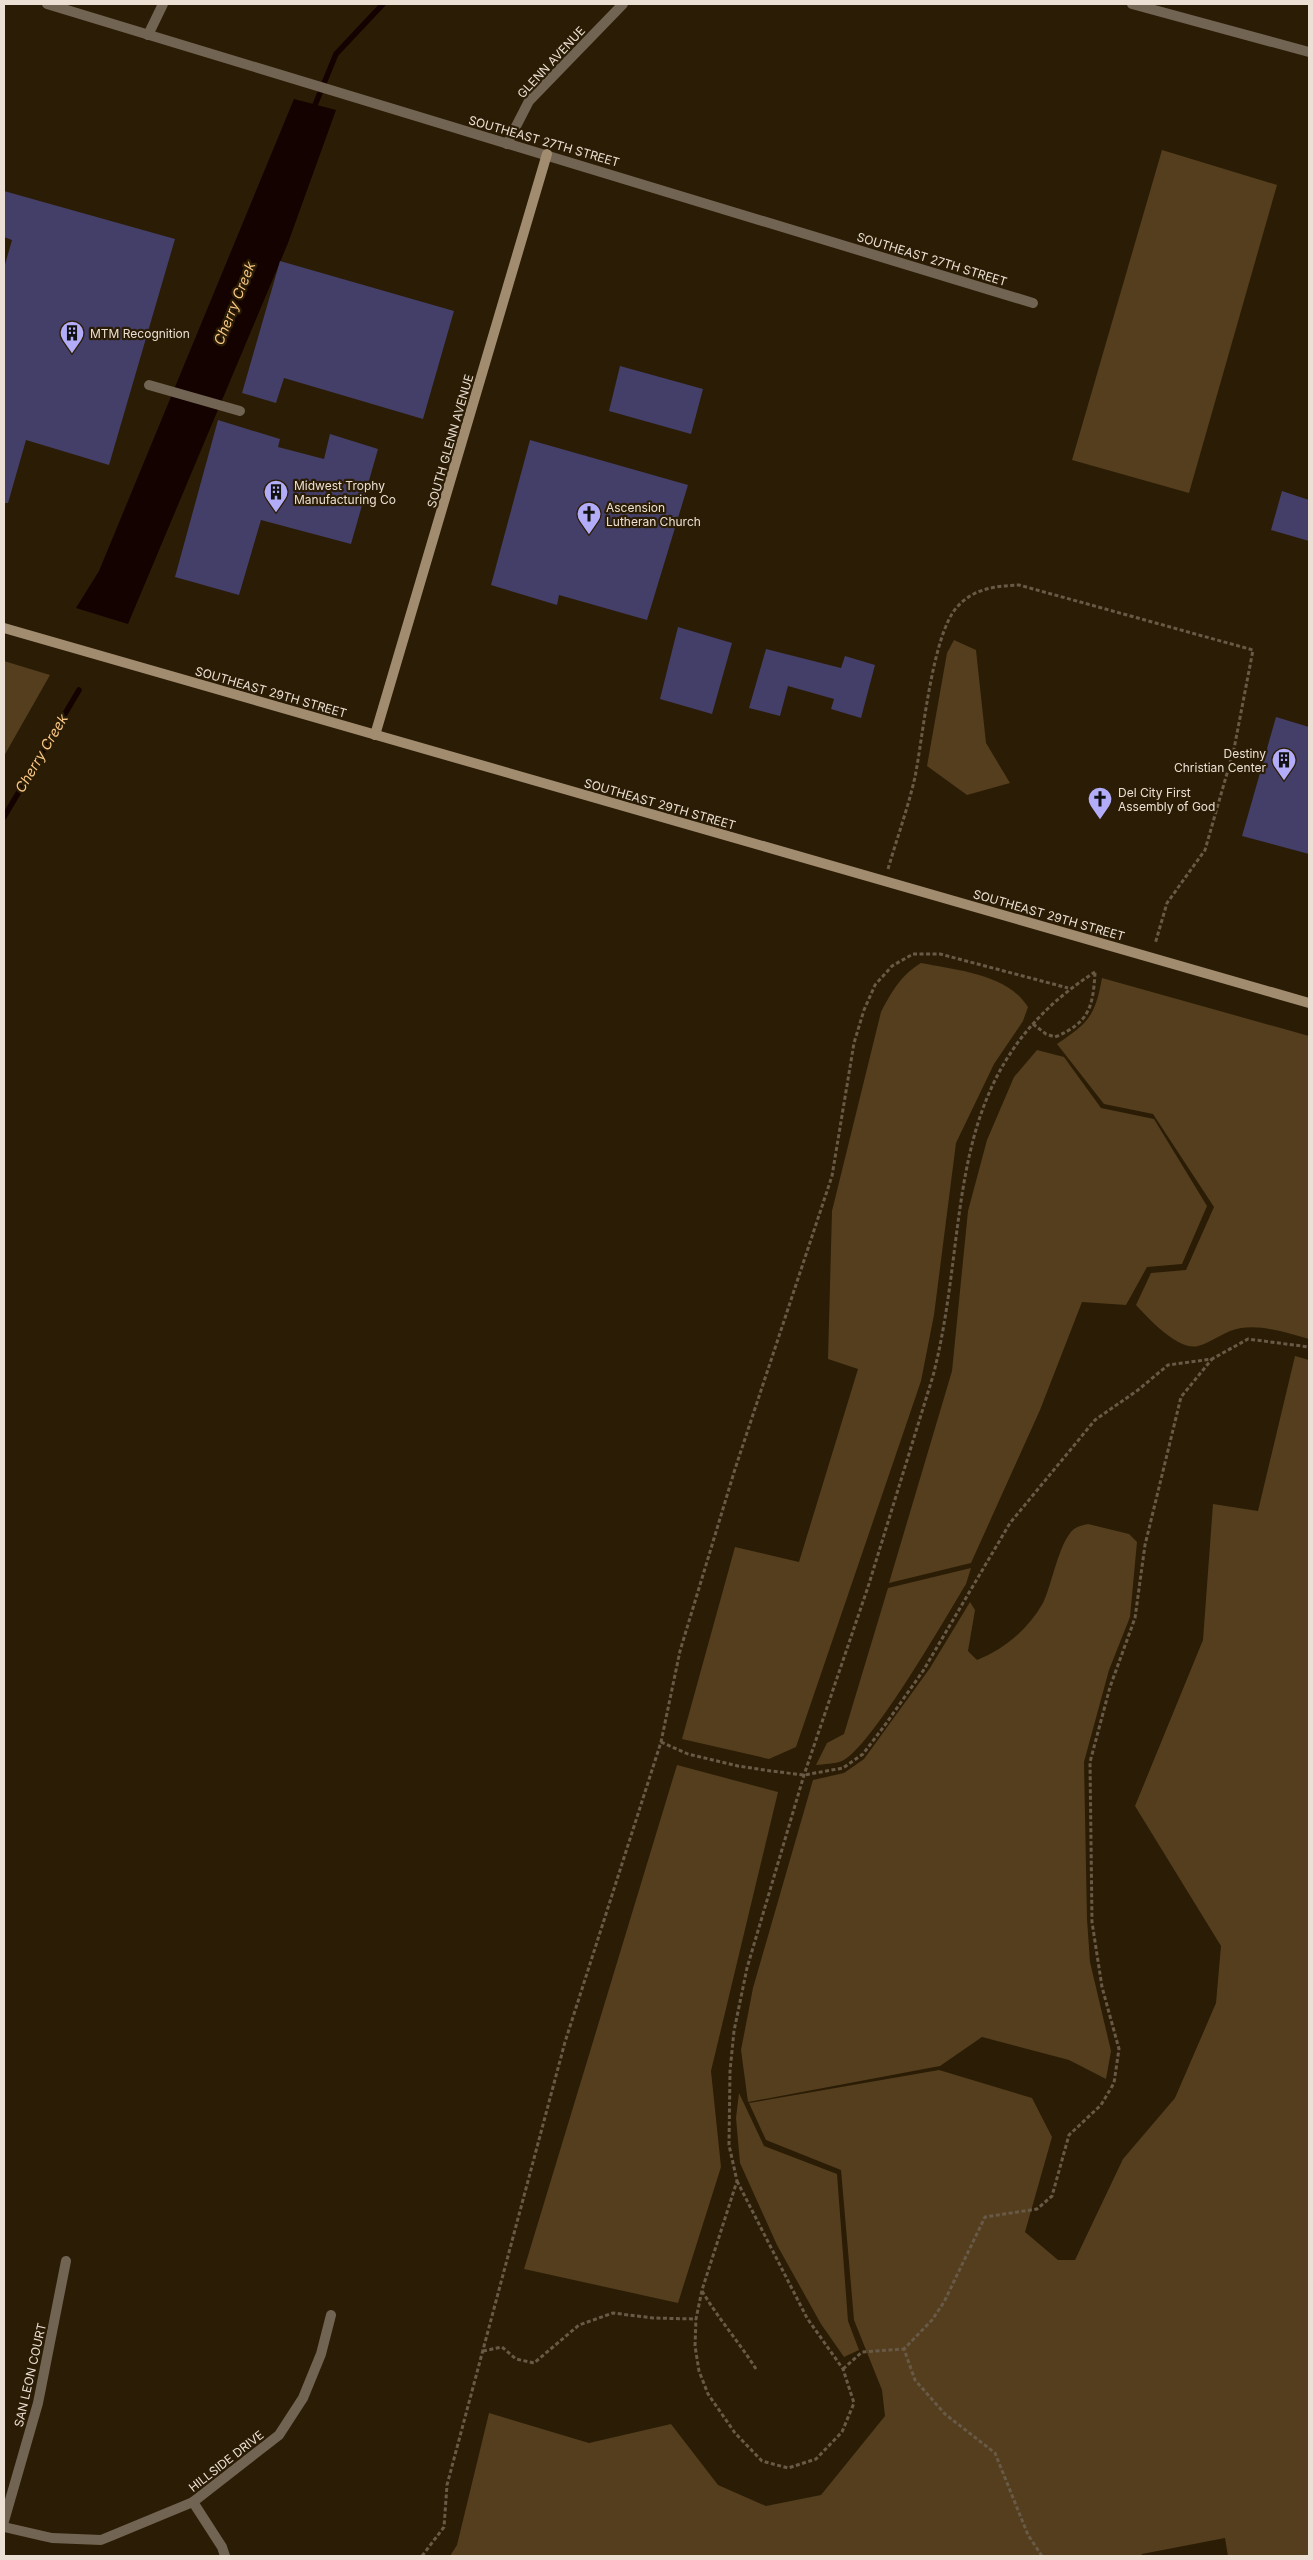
<svg xmlns="http://www.w3.org/2000/svg" width="1313" height="2560" font-family="Inter,sans-serif">
<style>
.green{fill:#543e1e}
.water{fill:#130200}
.lines{fill:none;stroke-linecap:round;stroke-linejoin:round}
.stream{stroke:#130200;stroke-width:5.5}
.building{fill:#433f69}
.path{stroke:#685a46;stroke-width:3;stroke-dasharray:4 2.5;stroke-linecap:butt}
.street{stroke:#726453;stroke-width:10}
.secondary{stroke:#a28c70;stroke-width:10}
.labels{text-anchor:middle;dominant-baseline:central;stroke-width:4.5;stroke-linejoin:round;paint-order:stroke}
.street-label{font-size:12px;fill:#ebe0d3;stroke:#2b1c05}
.poi-label{font-size:12px;fill:#ebe0d3;stroke:#2b1c05;text-anchor:start}
.water-label{font-size:14px;font-style:italic;fill:#f8c785;stroke:#2b1c05}
</style>
<rect width="100%" height="100%" fill="#2b1c05"/>
<g class="green">
<polygon points="1162,150 1277,185 1189,493 1072,460"/>
<polygon points="954,640 976,650 986,743 1010,783 967,795 927,766 947,653"/>
<polygon points="4,661 50,675 4,756"/>
<path d="M 921,963 C 956,970 1008,974 1028,1007 L 1023,1021 L 994,1064 L 956,1143 L 934,1315 L 921,1381 L 796,1747 L 769,1759 L 682,1739 L 735,1547 L 799,1562 L 858,1369 L 828,1359 L 832,1211 L 881,1012 C 892,991 901,975 921,963 Z"/>
<path d="M 1102,978 L 1309,1036 L 1309,1339 C 1287,1333 1265,1325 1241,1328 C 1226,1330 1213,1342 1198,1346 C 1178,1351 1148,1318 1136,1305 L 1151,1273 L 1186,1270 L 1214,1207 L 1153,1114 L 1104,1104 L 1057,1044 C 1088,1023 1095,1017 1102,978 Z"/>
<polygon points="1037,1050 1064,1057 1101,1108 1154,1119 1207,1206 1182,1264 1147,1267 1126,1305 1082,1302 1040,1410 971,1563 889,1583 952,1371 968,1211 987,1140 1014,1077"/>
<polygon points="1295,1356 1309,1360 1309,2556 1228,2556 1225,2538 1142,2554 1141,2556 450,2556 457,2545 489,2413 589,2443 671,2424 718,2485 766,2506 821,2495 885,2416 882,2390 854,2320 841,2170 766,2140 749,2103 939,2070 1032,2098 1052,2137 1025,2232 1058,2260 1075,2260 1123,2159 1175,2098 1216,2003 1221,1946 1135,1806 1203,1640 1213,1504 1258,1511"/>
<path d="M 1088,1524 L 1129,1534 L 1137,1542 L 1130,1617 L 1109,1670 L 1084,1762 L 1087,1919 L 1090,1962 L 1111,2051 L 1106,2079 L 1069,2060 L 982,2037 L 940,2066 L 748,2102 L 741,2050 L 753,1988 L 813,1780 L 844,1773 L 864,1759 L 930,1668 L 970,1602 L 975,1610 L 968,1651 L 977,1660 C 1005,1649 1028,1629 1043,1603 C 1052,1585 1059,1541 1074,1529 C 1078,1526 1084,1525 1088,1524 Z"/>
<path d="M 971,1568 L 966,1584 C 946,1617 871,1748 842,1761 C 835,1764 824,1764 816,1765 L 827,1743 L 844,1734 L 888,1588 Z"/>
<polygon points="677,1765 778,1792 711,2071 721,2167 678,2303 524,2269"/>
<polygon points="739,2093 764,2146 837,2174 848,2321 859,2350 844,2357 821,2324 777,2245 740,2163 736,2118"/>
</g>
<polygon class="water" points="294,99 336,110 288,243 128,624 76,608 99,571"/>
<g class="lines">
<g class="stream">
<polyline points="313,110 336,54 383,4"/>
<polyline points="4,817 79,690"/>
</g>
</g>
<g class="building">
<polygon points="4,191 175,239 109,465 26,440 8,503 4,503 4,268 12,240 4,237"/>
<polygon points="280,261 454,311 423,419 284,378 276,403 242,393"/>
<polygon points="620,366 703,389 691,434 609,411"/>
<polygon points="218,420 280,439 278,447 324,459 330,434 378,449 351,544 261,520 239,595 175,577"/>
<polygon points="530,440 688,485 647,620 559,595 557,605 491,585"/>
<polygon points="1282,491 1309,500 1309,541 1271,530"/>
<polygon points="678,627 732,643 712,714 660,699"/>
<polygon points="766,649 841,668 845,656 875,665 861,718 831,709 834,699 788,686 780,716 749,708"/>
<polygon points="1276,717 1309,727 1309,854 1242,836"/>
</g>
<g class="lines">
<g class="path">
<path d="M 888,869 C 897,838 908,808 915,777 C 923,737 932,635 957,607 C 974,588 996,586 1019,585 L 1253,650 L 1234,749 L 1205,850 L 1167,903 L 1155,944"/>
<path d="M 1033,1024 L 1046,1034 L 1055,1037 C 1089,1023 1093,1007 1095,973"/>
<polyline points="661,1742 688,1754 738,1766 771,1771 804,1775 843,1768 863,1754 885,1725 923,1671 1010,1523 1095,1420 1138,1390 1168,1365 1212,1359 1248,1339 1309,1347"/>
<path d="M 737,2181 L 807,2318 L 843,2369 L 854,2403 L 842,2432 L 816,2459 L 788,2468 L 762,2461 L 735,2433 L 708,2394 L 699,2371 L 695,2346 L 696,2319 L 702,2290 L 737,2181 L 729,2145 L 730,2071 L 734,2031 L 747,1968 L 804,1775 L 868,1587 L 933,1376 C 973,1221 937,1073 1095,972"/>
<path d="M 702,2291 C 718,2318 739,2342 756,2369"/>
<polyline points="483,2351 502,2347 516,2359 534,2363 579,2325 613,2313 653,2318 696,2319"/>
<polyline points="843,2369 862,2352 904,2349"/>
<polyline points="422,2556 444,2527 447,2485 565,2042 661,1742 680,1651 735,1469 832,1176 854,1043 864,1010 875,985 892,966 913,954 940,954 1068,988"/>
<polyline points="1042,2556 1028,2535 995,2453 945,2414 915,2380 904,2349 932,2320 944,2302 985,2217 1037,2209 1052,2196 1069,2135 1101,2105 1114,2083 1119,2049 1102,1987 1092,1922 1090,1762 1110,1687 1135,1618 1145,1545 1181,1397 1212,1359"/>
</g>
<g class="street">
<polyline points="47,4 1033,303"/>
<polyline points="1132,4 1309,52"/>
<polyline points="148,35 163,4"/>
<polyline points="507,144 529,101 623,4"/>
<polyline points="149,385 240,411"/>
<polyline points="193,2502 222,2547 225,2556"/>
<polyline points="4,2521 38,2403 66,2261"/>
<polyline points="4,2527 52,2538 101,2540 193,2502 279,2435 303,2398 321,2354 331,2315"/>
</g>
<g class="secondary">
<polyline points="4,628 1309,1003"/>
<polyline points="375,735 547,154"/>
</g>
</g>
<defs>
<symbol id="building-pin" viewBox="-11 -11 22 30"><path d="M0 17L-7.5 6A9.5 9.5 0 1 1 7.5 6Z" fill="#b3adf9" stroke="#2b1c05"/><path d="M-4-6H4V6H1V3H-1V6H-4ZM-2.5-4.3h1.7v1.8h-1.7ZM.8-4.3h1.7v1.8H.8ZM-2.5-1h1.7V.8h-1.7ZM.8-1h1.7V.8H.8Z" fill="#111"/></symbol>
<symbol id="church-pin" viewBox="-11 -11 22 30"><path d="M0 17L-7.5 6A9.5 9.5 0 1 1 7.5 6Z" fill="#b3adf9" stroke="#2b1c05"/><path d="M-1.2-6h2.4v3.5h3.3v2.4h-3.3V6h-2.4V-.1h-3.3v-2.4h3.3Z" fill="#111"/></symbol>
</defs>
<g fill-rule="evenodd">
<use href="#building-pin" x="58" y="319" width="28" height="38"/>
<use href="#building-pin" x="262" y="478" width="28" height="38"/>
<use href="#church-pin" x="575" y="500" width="28" height="38"/>
<use href="#building-pin" x="1270" y="746" width="28" height="38"/>
<use href="#church-pin" x="1086" y="785" width="28" height="38"/>
</g>
<g class="labels">
<g class="street-label">
<text transform="translate(551 62) rotate(-47)">GLENN AVENUE</text>
<text transform="translate(544 141) rotate(16)">SOUTHEAST 27TH STREET</text>
<text transform="translate(932 259) rotate(17)">SOUTHEAST 27TH STREET</text>
<text transform="translate(450 441) rotate(-74)">SOUTH GLENN AVENUE</text>
<text transform="translate(271 692) rotate(16)">SOUTHEAST 29TH STREET</text>
<text transform="translate(660 804) rotate(16)">SOUTHEAST 29TH STREET</text>
<text transform="translate(1049 915) rotate(16)">SOUTHEAST 29TH STREET</text>
<text transform="translate(30 2375) rotate(-77)">SAN LEON COURT</text>
<text transform="translate(226 2461) rotate(-38)">HILLSIDE DRIVE</text>
</g>
<g class="poi-label">
<text x="90" y="333">MTM Recognition</text>
<text x="294" y="485">Midwest Trophy<tspan x="294" dy="14">Manufacturing Co</tspan></text>
<text x="606" y="507">Ascension<tspan x="606" dy="14">Lutheran Church</tspan></text>
<text x="1266" y="753" text-anchor="end">Destiny<tspan x="1266" dy="14">Christian Center</tspan></text>
<text x="1118" y="792">Del City First<tspan x="1118" dy="14">Assembly of God</tspan></text>
</g>
<g class="water-label">
<text transform="translate(234 303) rotate(-68)">Cherry Creek</text>
<text transform="translate(41 753) rotate(-59)">Cherry Creek</text>
</g>
</g>
<rect width="1313" height="2560" fill="none" stroke="#ebe0d3" stroke-width="10"/>
</svg>
